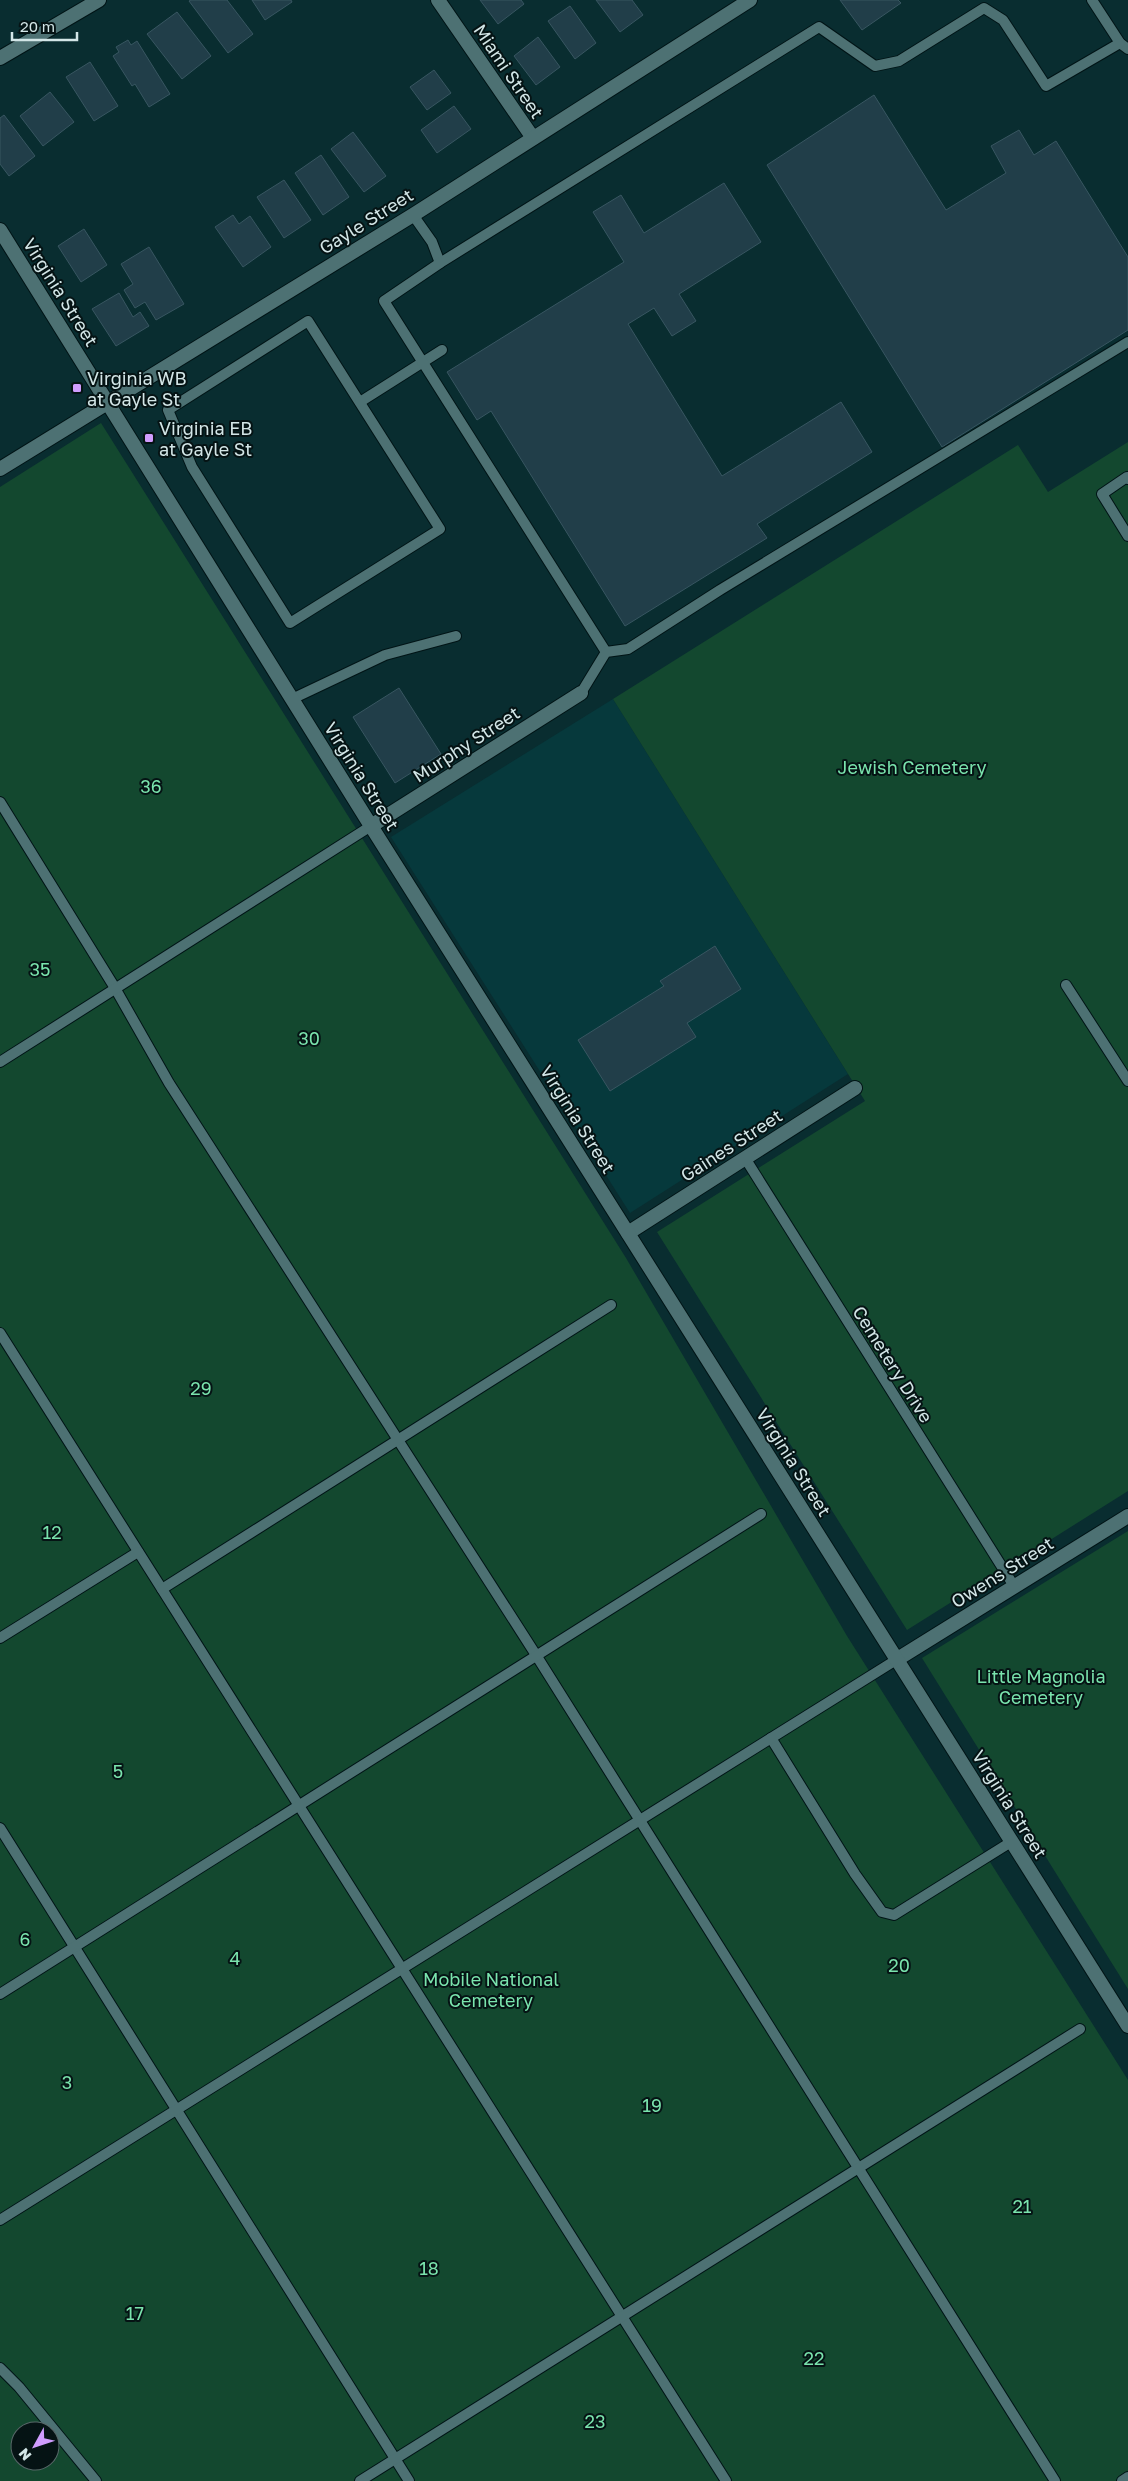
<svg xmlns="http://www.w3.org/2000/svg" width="1128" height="2481" font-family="'Golos Text',sans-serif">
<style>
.built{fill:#06393c}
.green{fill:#13482f;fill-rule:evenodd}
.building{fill:#213e49;stroke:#385661}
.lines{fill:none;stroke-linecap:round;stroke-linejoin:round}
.service-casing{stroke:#001416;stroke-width:12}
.minor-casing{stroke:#001416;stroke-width:16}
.tertiary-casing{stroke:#001416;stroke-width:16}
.service{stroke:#4d7173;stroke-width:10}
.minor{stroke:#4d7173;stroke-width:14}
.tertiary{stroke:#4d7173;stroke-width:14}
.poi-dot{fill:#d09dfe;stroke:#051314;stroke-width:2}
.labels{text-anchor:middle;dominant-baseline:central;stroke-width:4;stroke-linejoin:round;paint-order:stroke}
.street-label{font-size:18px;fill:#d3e6e7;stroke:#051314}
.poi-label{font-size:18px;fill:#d3e6e7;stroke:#051314;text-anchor:start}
.park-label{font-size:18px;fill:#7ae4ad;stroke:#051314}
</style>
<rect width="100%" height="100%" fill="#092d30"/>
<polygon class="built" points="613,699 848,1074 630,1213 391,837"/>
<g class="green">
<path d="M 101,423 L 626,1258 L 847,1636 L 1128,2080 L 1128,2481 L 0,2481 L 0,487 ZM 20,2431 L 50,2431 L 50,2461 L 20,2461 Z"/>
<polygon points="1128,442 1128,1491 907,1630 657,1232 865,1101 613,699 1018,445 1048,492"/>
<polygon points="1128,1531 1128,1989 922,1658"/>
</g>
<g class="building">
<polygon points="191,0 227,0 253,34 228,53 189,1"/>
<polygon points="252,0 291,0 292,2 265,20"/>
<polygon points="480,0 521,0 524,4 498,24"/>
<polygon points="596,0 632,0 643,15 620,32"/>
<polygon points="840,0 898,0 901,3 862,30"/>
<polygon points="570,6 596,43 575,59 548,21"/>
<polygon points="177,12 211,56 182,79 147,34"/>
<polygon points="538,37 560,67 536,85 514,56"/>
<polygon points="128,40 131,45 137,41 170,94 149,107 135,84 132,86 113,56 119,52 116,47"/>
<polygon points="90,62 118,106 94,121 66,77"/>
<polygon points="434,70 451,93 427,110 410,87"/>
<polygon points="50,92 74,122 43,146 20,116"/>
<polygon points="874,95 946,210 1006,173 991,146 1019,130 1034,155 1056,141 1128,257 1128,330 942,447 767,165"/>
<polygon points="454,106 471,129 437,153 421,130"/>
<polygon points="4,115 35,156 9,176 0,164 0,118"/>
<polygon points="353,132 386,176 364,192 331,149"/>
<polygon points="321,155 349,197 323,215 295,173"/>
<polygon points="284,180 311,220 284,238 257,197"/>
<polygon points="724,183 761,242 679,294 696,321 672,336 654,308 628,324 722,476 841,402 872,452 757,524 767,538 625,626 491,411 477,420 447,372 624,262 593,212 621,195 644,233"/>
<polygon points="233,215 239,224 250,216 271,247 243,267 215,227"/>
<polygon points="84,229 107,265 81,282 58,246"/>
<polygon points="149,247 184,304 156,320 145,302 135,308 124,290 133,284 121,264"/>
<polygon points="119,293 133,317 140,312 149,326 116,346 92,309"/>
<polygon points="399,688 441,754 395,783 353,717"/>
<polygon points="715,946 741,989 687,1023 696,1037 610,1091 578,1040 664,986 660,981"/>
</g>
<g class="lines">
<defs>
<g id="service">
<polyline points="1092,0 1120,43 1128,49"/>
<polyline points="413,215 432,242 440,263"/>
<polygon points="308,321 440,529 290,623 192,467 168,410"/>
<polyline points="360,402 442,350"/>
<polyline points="1128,479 1127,477 1102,494 1128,536"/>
<polyline points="606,652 384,301 440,263 819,27 875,66 899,61 984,8 1003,20 1046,86 1120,43"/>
<polyline points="581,693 606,652 628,649 720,590 1128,342"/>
<polyline points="292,699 385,655 456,636"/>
<polyline points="0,802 115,988 169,1083 536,1655 1055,2481"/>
<polyline points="1066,985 1128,1081"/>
<polyline points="0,1062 371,826"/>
<polyline points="745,1158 1014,1586"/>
<polyline points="0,1333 726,2481"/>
<polyline points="162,1589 611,1305"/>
<polyline points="0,1638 138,1552"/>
<polyline points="771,1738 855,1874 882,1912 894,1915 1011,1842"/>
<polyline points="0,1828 409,2481"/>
<polyline points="0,1994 761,1514"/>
<polyline points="0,2220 896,1660"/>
<polyline points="0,2368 19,2387 96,2481"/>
<polyline points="360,2481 1080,2029"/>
<polyline points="1122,2481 1128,2477"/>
</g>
<g id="minor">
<polyline points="438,0 533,138"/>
<polyline points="0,58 99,0"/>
<polyline points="0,469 413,215 750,0"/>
<polyline points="371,826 581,693"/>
<polyline points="628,1233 855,1088"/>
<polyline points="896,1660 1128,1516"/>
</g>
<polyline id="tertiary" points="0,230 371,826 1128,2026"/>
</defs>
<use href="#service" class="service-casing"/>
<use href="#minor" class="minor-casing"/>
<use href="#tertiary" class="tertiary-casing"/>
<use href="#service" class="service"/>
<use href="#minor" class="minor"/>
<use href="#tertiary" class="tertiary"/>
</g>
<g class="poi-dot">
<rect x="72" y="383" width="10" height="10" rx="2.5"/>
<rect x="144" y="433" width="10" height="10" rx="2.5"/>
</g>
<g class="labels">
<g class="street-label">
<text transform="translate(509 71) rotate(56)">Miami Street</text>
<text transform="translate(366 221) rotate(-32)">Gayle Street</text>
<text transform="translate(61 292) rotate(58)">Virginia Street</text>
<text transform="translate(466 744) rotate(-33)">Murphy Street</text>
<text transform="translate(362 776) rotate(58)">Virginia Street</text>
<text transform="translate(578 1119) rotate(58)">Virginia Street</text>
<text transform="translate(731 1145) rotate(-33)">Gaines Street</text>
<text transform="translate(893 1364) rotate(58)">Cemetery Drive</text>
<text transform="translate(794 1462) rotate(58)">Virginia Street</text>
<text transform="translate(1002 1572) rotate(-32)">Owens Street</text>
<text transform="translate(1010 1804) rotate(58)">Virginia Street</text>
</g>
<g class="poi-label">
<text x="87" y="378">Virginia WB<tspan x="87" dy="21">at Gayle St</tspan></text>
<text x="159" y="428">Virginia EB<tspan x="159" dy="21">at Gayle St</tspan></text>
</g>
<g class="park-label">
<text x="912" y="767">Jewish Cemetery</text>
<text x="151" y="786">36</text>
<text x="40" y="969">35</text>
<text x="309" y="1038">30</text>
<text x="201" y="1388">29</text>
<text x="52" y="1532">12</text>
<text x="1041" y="1676">Little Magnolia<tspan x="1041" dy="21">Cemetery</tspan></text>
<text x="118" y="1771">5</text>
<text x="25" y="1939">6</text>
<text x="235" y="1958">4</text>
<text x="899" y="1965">20</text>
<text x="491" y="1979">Mobile National<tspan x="491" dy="21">Cemetery</tspan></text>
<text x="67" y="2082">3</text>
<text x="652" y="2105">19</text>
<text x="1022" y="2206">21</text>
<text x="429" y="2268">18</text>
<text x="135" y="2313">17</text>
<text x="814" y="2358">22</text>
<text x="595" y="2421">23</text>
</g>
</g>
<g transform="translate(35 2446) rotate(230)"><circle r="24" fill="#051314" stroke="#576768"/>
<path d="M0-4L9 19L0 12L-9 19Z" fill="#d09dfe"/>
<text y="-8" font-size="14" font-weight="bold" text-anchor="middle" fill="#d3e6e7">N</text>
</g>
<path d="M12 32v8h65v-8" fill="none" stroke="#d3e6e7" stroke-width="2.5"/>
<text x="20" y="32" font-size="15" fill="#d3e6e7" stroke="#051314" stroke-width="4" paint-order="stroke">20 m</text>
</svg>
